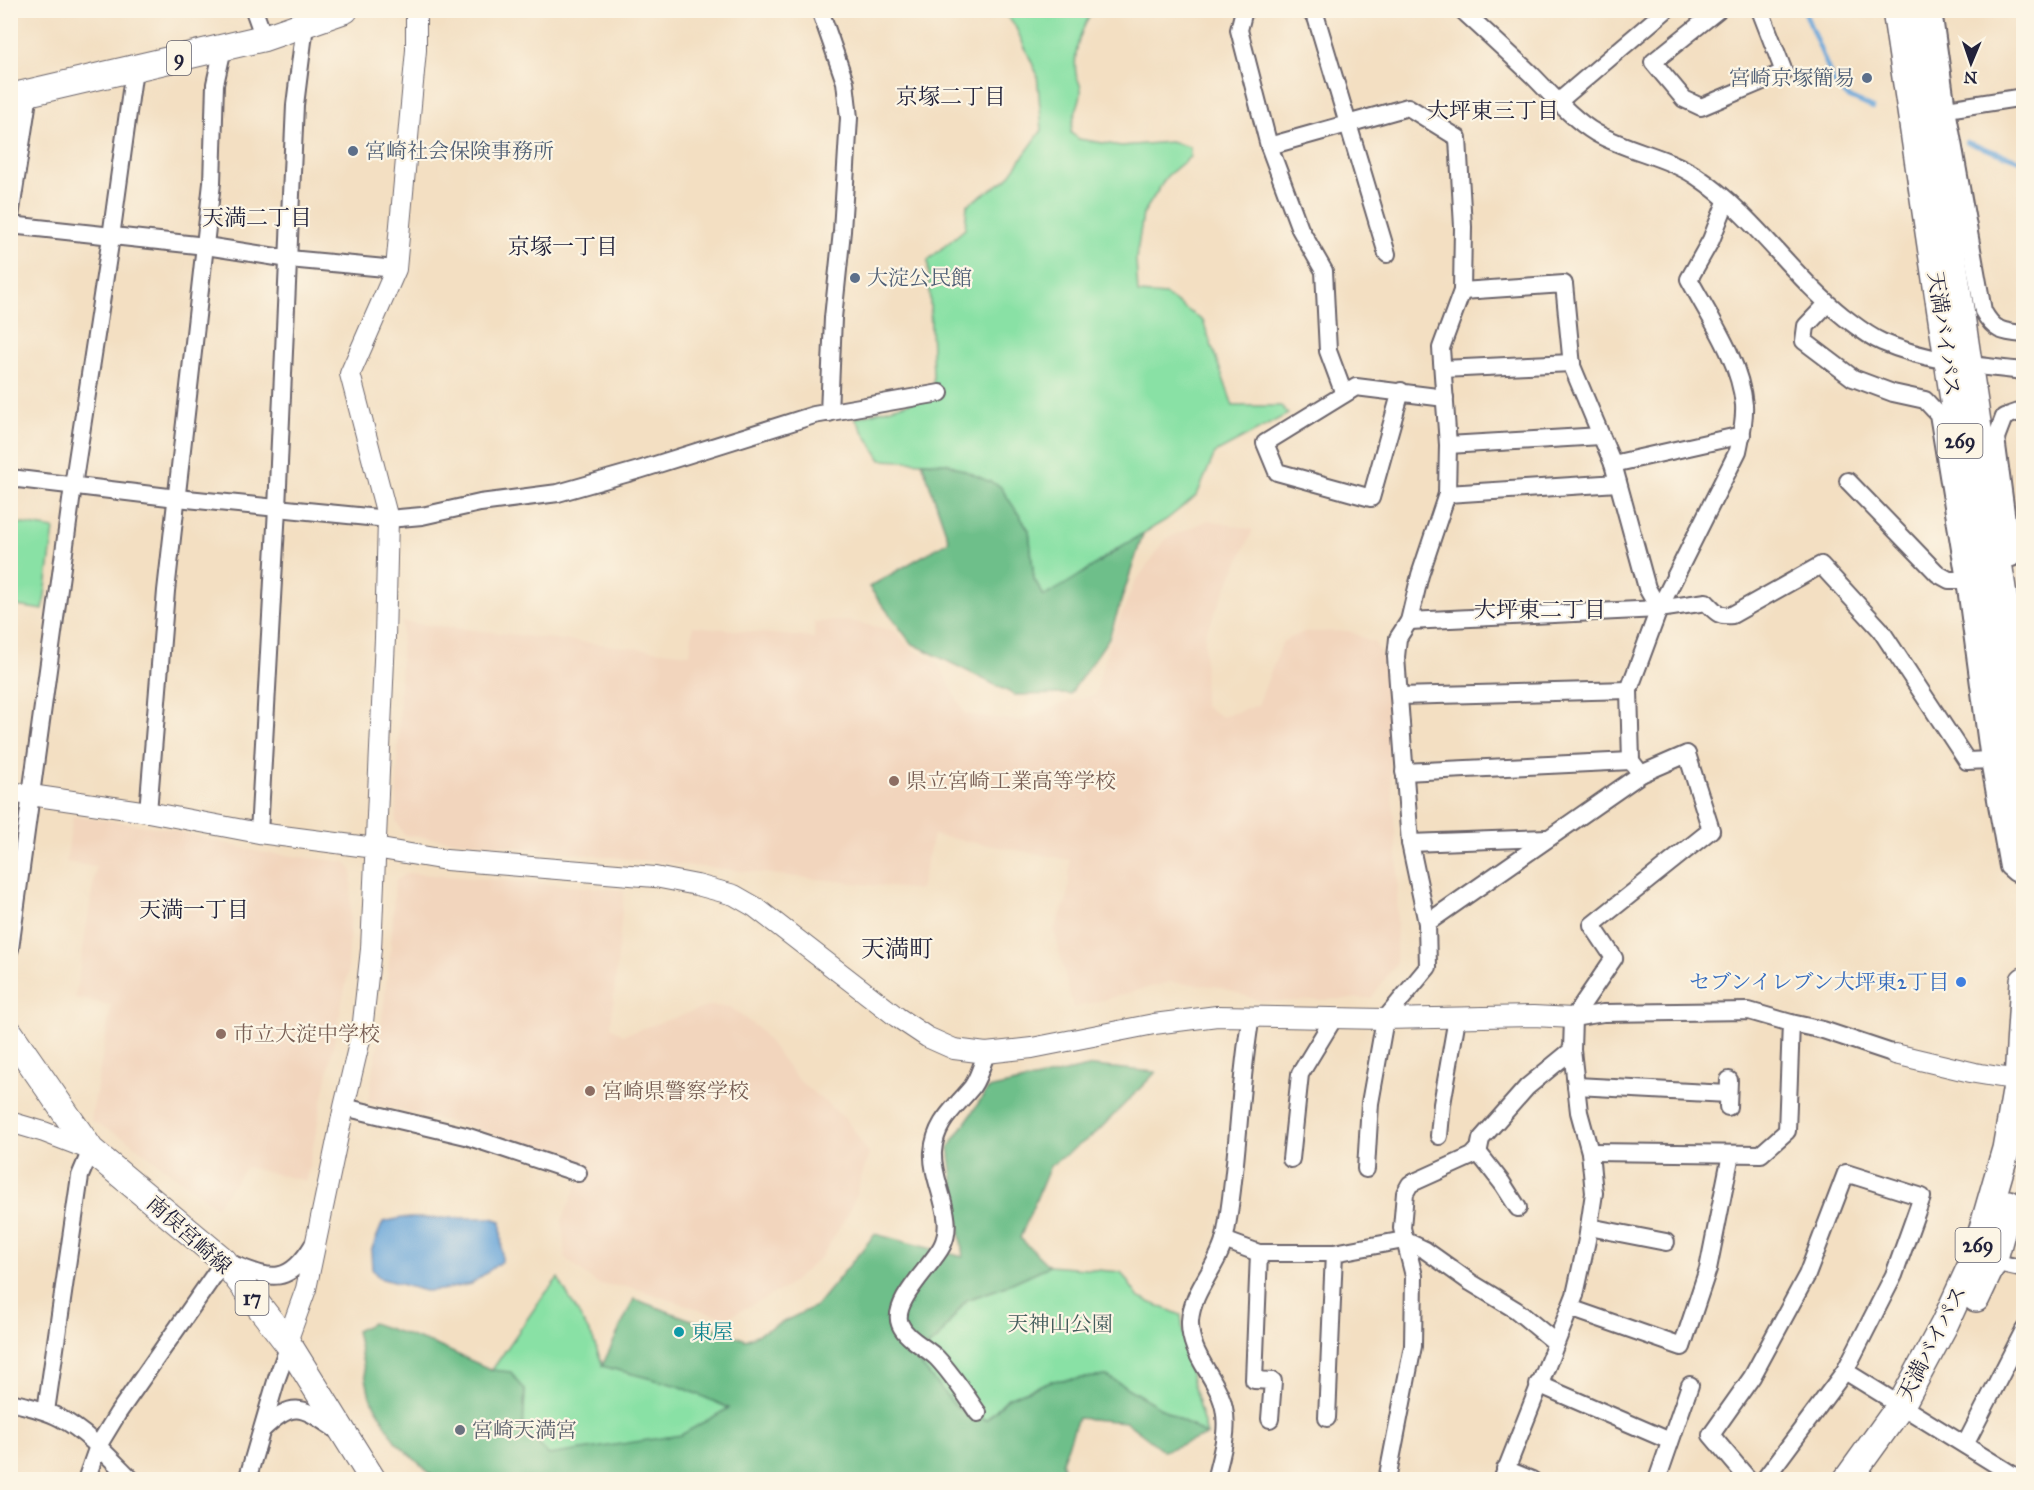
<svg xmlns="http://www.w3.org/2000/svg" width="2034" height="1490" font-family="'IM FELL Great Primer','Noto Serif JP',serif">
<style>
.built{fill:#f2d5bd}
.green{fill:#89e1a5;stroke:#568270;stroke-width:1.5}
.forest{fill:#6ebf8a;stroke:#487062;stroke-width:1.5}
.water{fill:#68a5d9;stroke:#45648a;stroke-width:1.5}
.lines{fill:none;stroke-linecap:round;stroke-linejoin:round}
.stream{stroke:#68a5d9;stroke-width:4.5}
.minor-casing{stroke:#6b646a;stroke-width:20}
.tertiary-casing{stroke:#6b646a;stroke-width:22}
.primary-casing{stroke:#6b646a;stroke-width:28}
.trunk-casing{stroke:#6b646a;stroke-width:30}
.minor{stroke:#fff;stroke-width:16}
.tertiary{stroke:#fff;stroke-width:20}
.primary{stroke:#fff;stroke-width:26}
.trunk{stroke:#fff;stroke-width:27}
.service-dot{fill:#5c6f8a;stroke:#fcf5e5;stroke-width:2}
.education-dot{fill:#8d6e63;stroke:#fcf5e5;stroke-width:2}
.shop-dot{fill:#3f7fe0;stroke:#fcf5e5;stroke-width:2}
.culture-dot{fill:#0f9aa8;stroke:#fcf5e5;stroke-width:2}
.worship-dot{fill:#6b7280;stroke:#fcf5e5;stroke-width:2}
.labels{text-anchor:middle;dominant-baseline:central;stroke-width:4.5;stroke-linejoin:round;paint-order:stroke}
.shield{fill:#fcf5e5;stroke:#63616e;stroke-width:1.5}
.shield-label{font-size:20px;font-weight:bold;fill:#22223b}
.service-label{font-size:21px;fill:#4e5e75;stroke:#fcf5e5;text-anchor:start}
.street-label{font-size:21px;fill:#22223b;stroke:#fcf5e5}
.education-label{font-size:21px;fill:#785e54;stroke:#fcf5e5;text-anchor:start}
.shop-label{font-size:21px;fill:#366cbe;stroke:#fcf5e5;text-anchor:end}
.park-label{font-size:21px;fill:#415b5b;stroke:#fcf5e5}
.culture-label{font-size:21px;fill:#0d838f;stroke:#fcf5e5;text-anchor:start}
.worship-label{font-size:21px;fill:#5b616d;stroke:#fcf5e5;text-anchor:start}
.neighbourhood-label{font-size:22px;fill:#22223b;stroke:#fcf5e5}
.quarter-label{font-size:24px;fill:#22223b;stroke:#fcf5e5}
</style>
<rect width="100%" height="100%" fill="#fcf5e5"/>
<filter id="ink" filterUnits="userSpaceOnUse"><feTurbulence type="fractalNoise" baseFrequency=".0167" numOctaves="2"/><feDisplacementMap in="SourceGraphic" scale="12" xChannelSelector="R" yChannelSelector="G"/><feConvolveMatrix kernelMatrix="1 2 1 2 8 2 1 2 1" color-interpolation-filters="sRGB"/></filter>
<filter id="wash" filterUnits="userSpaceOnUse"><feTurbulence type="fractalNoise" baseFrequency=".008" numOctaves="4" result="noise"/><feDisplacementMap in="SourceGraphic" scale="24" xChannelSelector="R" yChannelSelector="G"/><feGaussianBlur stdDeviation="1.35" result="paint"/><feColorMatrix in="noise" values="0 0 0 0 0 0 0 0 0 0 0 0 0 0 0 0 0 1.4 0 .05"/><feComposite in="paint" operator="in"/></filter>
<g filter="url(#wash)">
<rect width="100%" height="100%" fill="#f3dfc2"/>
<g class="built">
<polygon points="1208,520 1253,530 1205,634 1204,706 1222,717 1258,705 1283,641 1304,632 1349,631 1375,643 1389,666 1388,741 1398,870 1396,964 1371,998 1263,1002 1216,986 1168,982 1073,1008 1054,930 1068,896 1070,860 933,835 920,890 404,835 396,821 402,622 690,654 693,626 814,638 814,622 850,621 895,631 910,648 937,661 965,714 1019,721 1068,701 1095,695 1109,644 1134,584 1166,539"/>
<polygon points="73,816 170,829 258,852 346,862 352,870 348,973 306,1181 246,1167 216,1207 126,1139 91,1121 111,1005 75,998 96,867 66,862"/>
<polygon points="407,873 624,890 611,1027 623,1035 709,1006 730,1007 759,1029 798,1080 847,1120 869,1154 851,1209 822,1256 787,1287 726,1318 631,1287 597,1284 565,1258 562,1221 585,1166 484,1131 368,1102 381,1026 391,944 395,881"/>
</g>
<g class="green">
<path d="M 1003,11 L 1093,11 C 1081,29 1073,51 1076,74 C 1077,79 1082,86 1081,92 C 1081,104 1071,117 1071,133 L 1079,139 L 1121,146 L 1170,142 L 1190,147 L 1190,157 L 1167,176 L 1143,214 L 1136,260 L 1138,293 L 1166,295 L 1203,321 L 1233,406 L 1281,406 L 1288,414 L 1215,453 L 1197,495 L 1166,520 L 1115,550 L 1068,584 L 1044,596 L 1034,579 L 1029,530 L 947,463 L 881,460 L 855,418 L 934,396 L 928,260 L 965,229 L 967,205 L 1007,179 L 1042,130 L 1037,74 L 1015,26 Z"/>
<polygon points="11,522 54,529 43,610 11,605"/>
<polygon points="1049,1266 1121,1272 1139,1298 1181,1315 1187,1362 1207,1435 1107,1376 1051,1381 1008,1398 986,1420 957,1408 914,1357 937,1340 966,1300 1001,1288"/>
<polygon points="558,1278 593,1339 603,1366 679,1386 729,1408 681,1436 549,1455 523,1429 525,1390 492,1370 541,1299"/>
</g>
<g class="forest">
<path d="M 922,462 L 947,463 L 1000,486 L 1029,530 L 1034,579 L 1044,596 C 1079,579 1109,553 1143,534 L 1109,638 L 1070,694 L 1015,695 L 911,643 L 869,587 L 949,541 Z"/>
<polygon points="1093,1066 1156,1072 1096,1133 1050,1166 1020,1238 1049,1266 1001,1288 966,1300 937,1340 914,1357 957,1408 986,1420 1008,1398 1051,1381 1107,1376 1207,1435 1164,1451 1126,1422 1078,1418 1062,1462 1065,1479 855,1480 844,1477 839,1480 436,1479 395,1441 370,1397 356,1331 372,1323 436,1345 492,1370 511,1372 525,1390 523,1429 549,1455 681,1435 729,1408 679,1386 602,1366 634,1299 746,1340 816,1306 875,1234 963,1257 949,1147 988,1089"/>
</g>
<polygon class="water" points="402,1218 492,1218 501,1221 502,1261 471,1284 441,1290 425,1291 379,1278 372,1269 371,1251 383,1222"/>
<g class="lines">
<g class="stream">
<polyline points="1804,10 1835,85 1848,97 1873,108"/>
<polyline points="1966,142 2024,162"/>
</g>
</g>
</g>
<g filter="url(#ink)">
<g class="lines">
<defs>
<g id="minor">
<polyline points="254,10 264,38"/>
<polyline points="820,10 845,82 849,118 842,231 833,318 829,413"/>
<polyline points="1244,10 1239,30 1269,146 1300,229 1324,271 1328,351 1344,394"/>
<polyline points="1308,10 1316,17 1387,254"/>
<path d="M 1462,10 C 1486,32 1509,53 1532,75 C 1552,95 1572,119 1596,133 C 1628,151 1665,156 1696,176 C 1752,213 1791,275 1844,317 C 1856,326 1868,336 1882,342 C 1926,361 1976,366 2024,371"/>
<polyline points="1718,10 1653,62 1684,99 1701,107 1784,72 1760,10"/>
<path d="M 1933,10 L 1947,109 L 1983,311 C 1994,331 2002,332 2024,334"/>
<polyline points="1558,102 1666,10"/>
<polyline points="1947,109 2024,97"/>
<polyline points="1269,146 1408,107 1458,138 1463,227 1462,291 1441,348 1448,445 1447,494 1420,575 1409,621 1398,638 1396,657 1410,843 1427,923 1428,967 1385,1019 1370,1103 1366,1169"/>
<polyline points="10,217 29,93"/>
<polyline points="10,225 206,246 289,259 396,269"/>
<polyline points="1462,291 1564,284 1572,366 1613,464 1647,588 1659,609"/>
<polyline points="1827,304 1806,326 1804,341 1853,378 1893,393 1925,400 1938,414 1965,580 1989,760 2008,867 2015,873 2024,874"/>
<polyline points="1443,369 1572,363"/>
<polyline points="1401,391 1371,498 1277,472 1265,443 1356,387 1445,398"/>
<polyline points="1448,445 1601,436"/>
<polyline points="1613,464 1742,435"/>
<polyline points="10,478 177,498 388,519 422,516 480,503 558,493 639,470 814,415 940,393"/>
<polyline points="1848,481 1938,574 1949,580 1965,580"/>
<polyline points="1447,494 1618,483"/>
<polyline points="2012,558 1996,438 2004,417 2024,410"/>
<path d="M 1409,621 L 1659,609 L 1706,602 C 1715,611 1718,617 1732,615 L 1821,565 L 1880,629 L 1967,761 L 1989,760"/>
<polyline points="1399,696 1629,690"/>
<polyline points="1404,772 1631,761"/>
<polyline points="148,812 166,591 212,183 215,84 223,48"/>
<polyline points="259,833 277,508 295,105 305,25"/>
<polyline points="1410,843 1548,838"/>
<path d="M 1427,923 L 1641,774 L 1631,761 L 1629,690 L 1659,609 L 1738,451 C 1741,436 1745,421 1744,405 C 1740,360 1710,318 1689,279 L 1711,240 L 1726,202"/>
<polyline points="10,949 73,486 111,237 134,69"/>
<polyline points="1573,1018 1603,1013 1749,1011 1791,1023 1823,1030 1895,1054"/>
<polyline points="1576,1086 1728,1094"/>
<polyline points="344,1107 466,1136 578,1173"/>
<polyline points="1728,1107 1729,1080"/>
<polyline points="1439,1136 1442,1104 1457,1018"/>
<polyline points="1477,1151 1502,1183 1518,1208"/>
<polyline points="1590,1152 1761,1154 1787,1131 1791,1023"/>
<polyline points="1291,1159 1300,1074 1334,1018"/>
<polyline points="1589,1227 1666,1242"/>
<polyline points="1224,1240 1259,1253 1334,1253 1404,1240 1425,1250 1470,1282 1516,1310 1555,1342"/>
<polyline points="1259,1253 1254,1380 1273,1381 1270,1419"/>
<polyline points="1993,1262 2024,1269"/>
<polyline points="1570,1308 1682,1347 1708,1269 1731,1154"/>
<polyline points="1845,1371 2021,1480"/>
<polyline points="1538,1384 1670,1441"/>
<path d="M 10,1402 C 27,1406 45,1410 60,1418 C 87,1432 110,1458 132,1480"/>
<polyline points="46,1411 80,1176 91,1150"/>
<path d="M 978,1413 C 965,1394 953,1375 937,1358 C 926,1347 906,1339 900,1324 C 891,1302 932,1266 942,1246 C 957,1217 931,1182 933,1152 C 935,1122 955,1108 972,1087 C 979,1077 982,1065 986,1053"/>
<polyline points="1327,1418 1334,1253"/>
<path d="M 263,1429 C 296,1397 304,1409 338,1431"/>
<polyline points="1965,1445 2024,1330"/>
<polyline points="1505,1469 1532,1480"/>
<path d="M 86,1480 L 98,1446 L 118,1413 L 224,1261 C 266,1276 285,1291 313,1245"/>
<polyline points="247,1480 277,1378 289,1345"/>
<path d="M 1215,1480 C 1222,1452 1232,1423 1220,1395 C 1209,1369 1189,1351 1190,1321 C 1192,1290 1219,1266 1225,1237 C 1239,1164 1238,1089 1251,1016"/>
<polyline points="1387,1480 1413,1346 1414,1276 1402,1228 1405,1193 1410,1184 1472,1156 1479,1149 1481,1139 1527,1087 1572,1050"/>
<polyline points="1502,1480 1575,1295 1587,1240 1594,1193 1590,1152 1579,1112 1572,1050 1573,1018 1614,958 1592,925 1711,830 1687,754 1641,774"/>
<polyline points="1657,1480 1690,1385"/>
<polyline points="1749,1480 1711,1435 1752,1377 1807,1275 1846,1173 1922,1197 1894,1275 1845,1371 1764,1480"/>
</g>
<g id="tertiary">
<polyline points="10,792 148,812 259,833 375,848 446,860 655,877 697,885 734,895 755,907 897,1017 927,1037 954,1049 986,1053 1032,1048 1154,1024 1217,1016 1385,1019 1533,1016 1573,1018"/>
<polyline points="1895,1054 1975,1073 2024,1081"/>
<polyline points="10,1122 44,1132 91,1150"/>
<polyline points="289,1345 289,1336 306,1289 344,1107 362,1031 371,949 385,638 388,519 350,374 396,269 416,50 416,10"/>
</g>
<g id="primary">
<polyline points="10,97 264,38 345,10"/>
<polyline points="10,1033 91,1150 224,1261 289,1345 373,1480"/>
</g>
<g id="trunk">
<polyline points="1896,10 2024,871"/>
<polyline points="1915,10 2024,735"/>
<polyline points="1976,1298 1993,1262 2009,1204"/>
<polyline points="1847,1480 1901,1405 1944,1325 1974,1260 2006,1149 2018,1080 2024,981"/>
</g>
</defs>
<use href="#minor" class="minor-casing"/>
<use href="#tertiary" class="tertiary-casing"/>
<use href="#primary" class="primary-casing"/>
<use href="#trunk" class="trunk-casing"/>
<use href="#minor" class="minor"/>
<use href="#tertiary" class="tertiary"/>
<use href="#primary" class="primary"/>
<use href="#trunk" class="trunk"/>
</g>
</g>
<g class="service-dot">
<circle cx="1867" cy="78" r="6"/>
<circle cx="353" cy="151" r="6"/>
<circle cx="855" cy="278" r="6"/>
</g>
<g class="education-dot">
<circle cx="894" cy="781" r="6"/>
<circle cx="221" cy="1034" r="6"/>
<circle cx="590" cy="1091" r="6"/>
</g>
<circle class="shop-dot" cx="1961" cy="982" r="6"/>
<circle class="culture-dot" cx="679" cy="1332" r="6"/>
<circle class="worship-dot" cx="460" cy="1430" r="6"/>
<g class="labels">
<g class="shield">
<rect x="167" y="41" width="24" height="34" rx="4.5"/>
<rect x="1937.5" y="424" width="45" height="34" rx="4.5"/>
<rect x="1955.5" y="1228" width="45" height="34" rx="4.5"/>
<rect x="235.5" y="1281" width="33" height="34" rx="4.5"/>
</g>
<g class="shield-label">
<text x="179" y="58">9</text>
<text x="1960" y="441">269</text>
<text x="1978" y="1245">269</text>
<text x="252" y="1298">17</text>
</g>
<g class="service-label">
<text x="1855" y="78" text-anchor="end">宮崎京塚簡易</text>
<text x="365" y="151">宮崎社会保険事務所</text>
<text x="867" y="278">大淀公民館</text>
</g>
<g class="street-label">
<text transform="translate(1944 334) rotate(82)">天満バイパス</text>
<text transform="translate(189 1235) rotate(42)">南俣宮崎線</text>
<text transform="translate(1932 1343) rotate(-63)">天満バイパス</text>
</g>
<g class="education-label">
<text x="906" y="781">県立宮崎工業高等学校</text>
<text x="233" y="1034">市立大淀中学校</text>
<text x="602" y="1091">宮崎県警察学校</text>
</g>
<g class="shop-label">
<text x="1949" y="982">セブンイレブン大坪東2丁目</text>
</g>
<g class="park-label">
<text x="1060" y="1324">天神山公園</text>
</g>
<g class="culture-label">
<text x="691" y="1332">東屋</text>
</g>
<g class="worship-label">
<text x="472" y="1430">宮崎天満宮</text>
</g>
<g class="neighbourhood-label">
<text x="951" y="96">京塚二丁目</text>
<text x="1493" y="110">大坪東三丁目</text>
<text x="257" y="217">天満二丁目</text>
<text x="563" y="246">京塚一丁目</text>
<text x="1540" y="609">大坪東二丁目</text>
<text x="194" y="909">天満一丁目</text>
</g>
<g class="quarter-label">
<text x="897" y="949">天満町</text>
</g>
</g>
<rect width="2034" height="1490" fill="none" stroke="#fcf5e5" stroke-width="36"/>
<g transform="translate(1971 63) rotate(182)" stroke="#fcf5e5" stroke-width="4.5" paint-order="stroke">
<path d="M0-4.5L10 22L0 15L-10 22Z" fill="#22223b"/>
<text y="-9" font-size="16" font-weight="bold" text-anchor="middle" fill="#22223b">N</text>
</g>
</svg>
